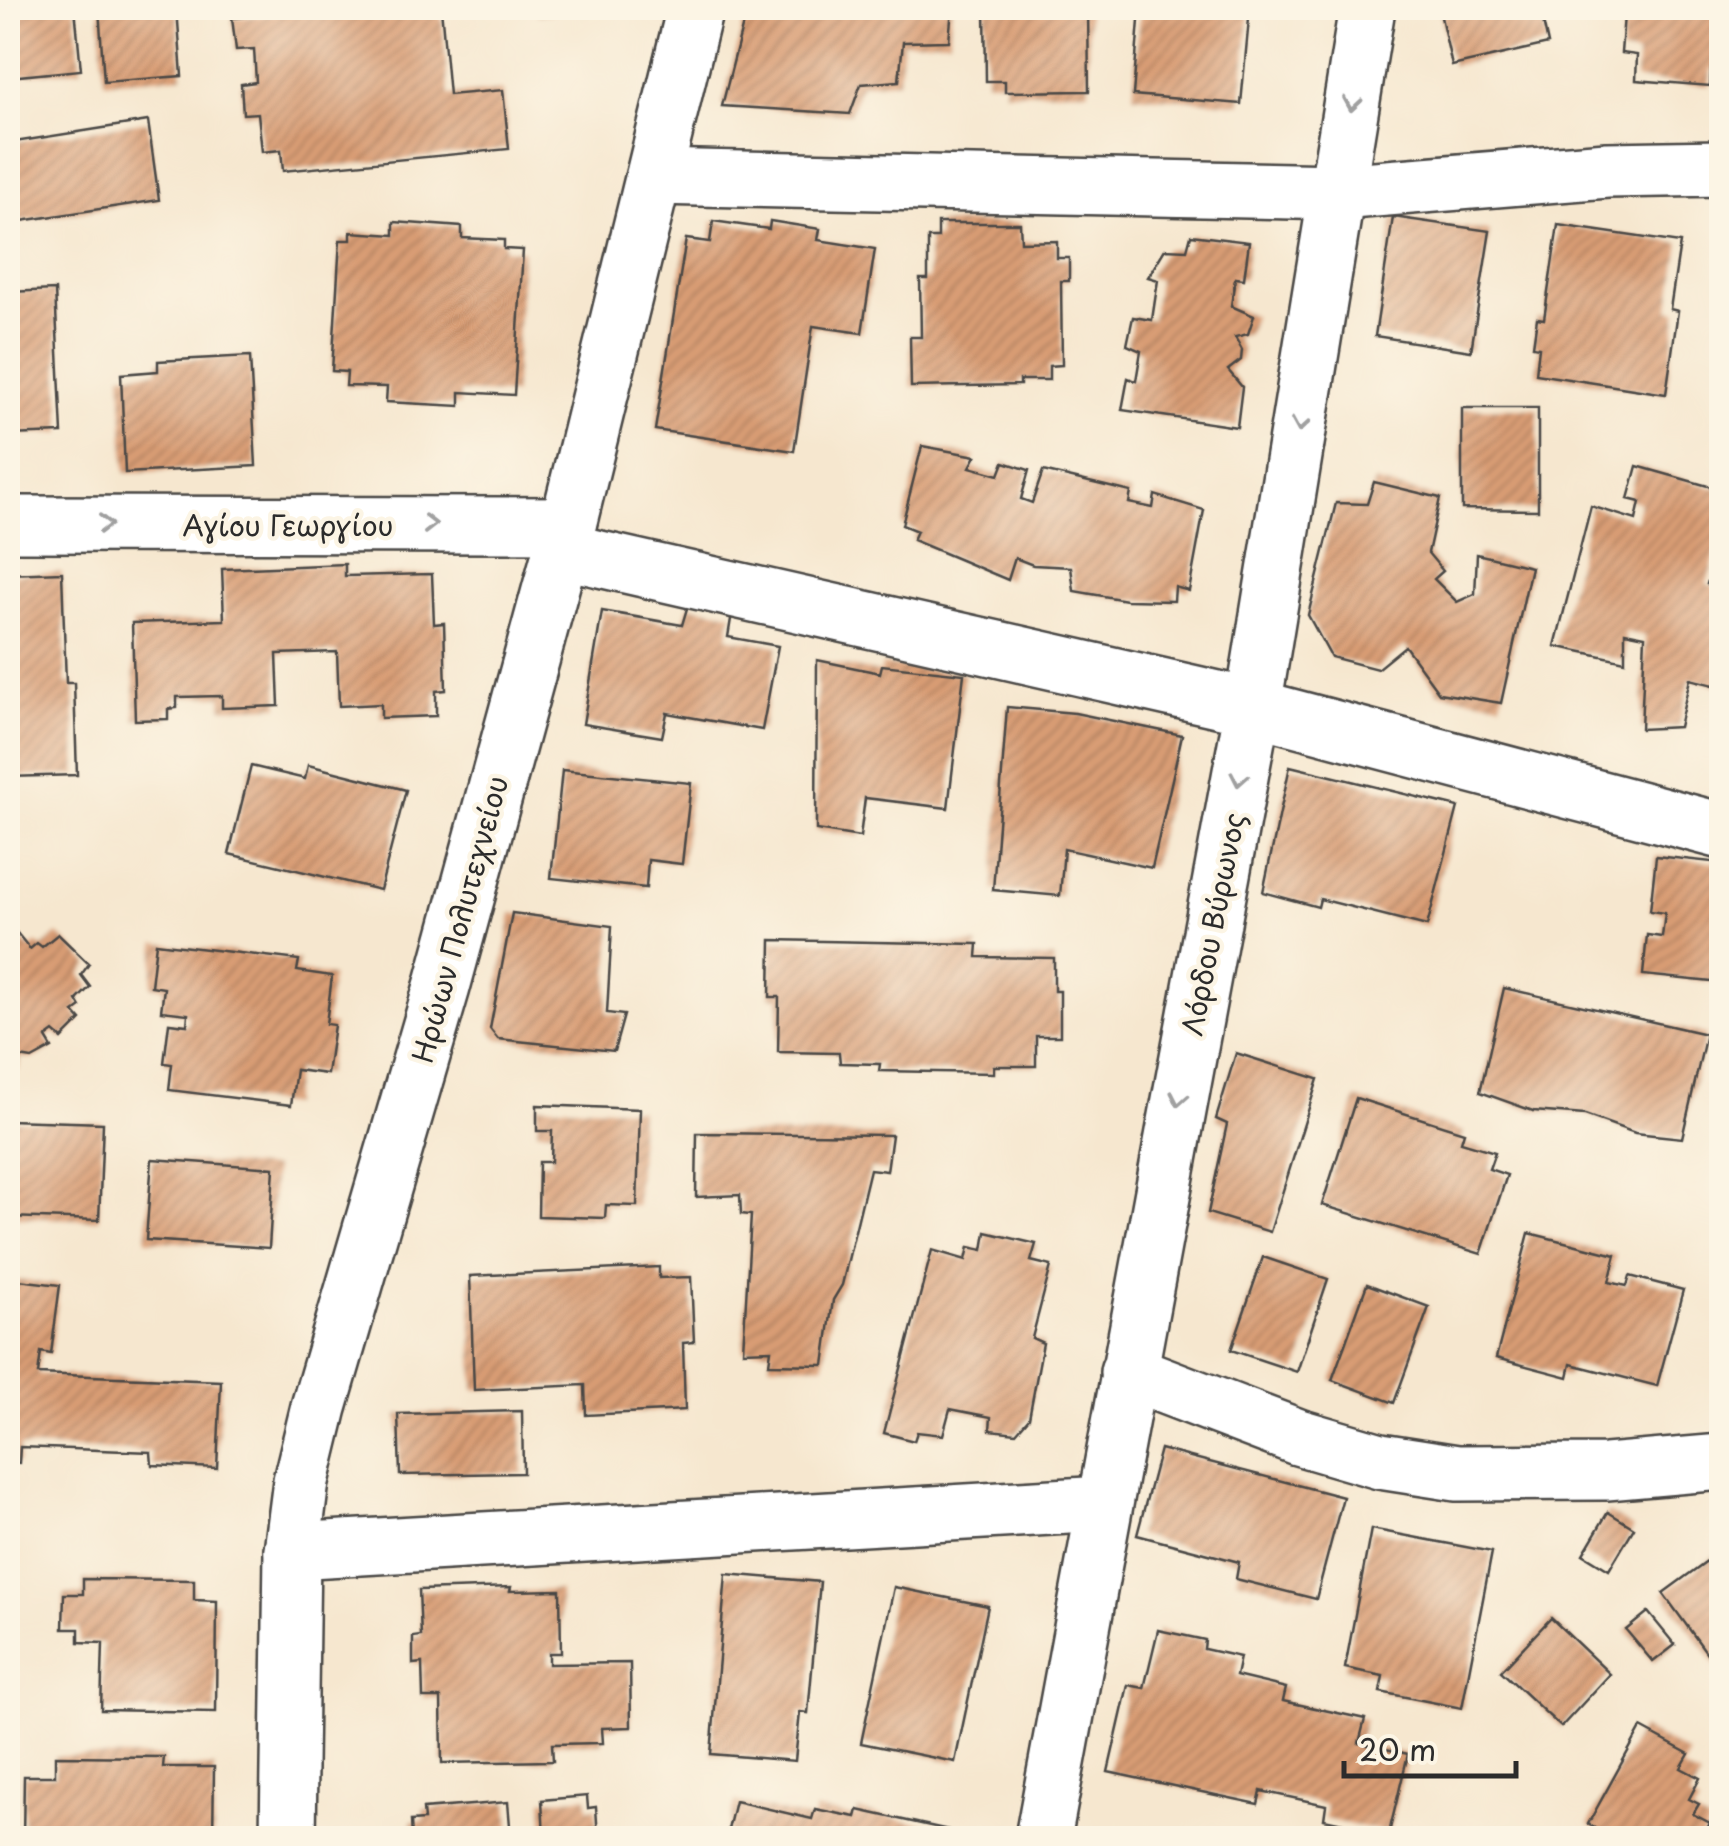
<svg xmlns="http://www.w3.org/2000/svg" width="1729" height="1846" font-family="'Playpen Sans',sans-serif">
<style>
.building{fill:url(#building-hatch)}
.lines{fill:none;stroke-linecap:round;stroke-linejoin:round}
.minor-casing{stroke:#494744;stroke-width:60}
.minor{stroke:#fff;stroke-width:55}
.oneway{stroke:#a0a0a0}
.labels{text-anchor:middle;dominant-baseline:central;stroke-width:9;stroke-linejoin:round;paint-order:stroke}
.street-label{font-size:28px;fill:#2b2b2b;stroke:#fcf5e5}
</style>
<defs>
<pattern id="building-hatch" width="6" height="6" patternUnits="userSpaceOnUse" patternTransform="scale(2.5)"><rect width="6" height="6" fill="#d99d75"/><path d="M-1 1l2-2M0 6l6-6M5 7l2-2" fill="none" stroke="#b08060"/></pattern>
</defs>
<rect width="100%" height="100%" fill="#fcf5e5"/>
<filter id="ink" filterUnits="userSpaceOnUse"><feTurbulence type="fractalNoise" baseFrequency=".01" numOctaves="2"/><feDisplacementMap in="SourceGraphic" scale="20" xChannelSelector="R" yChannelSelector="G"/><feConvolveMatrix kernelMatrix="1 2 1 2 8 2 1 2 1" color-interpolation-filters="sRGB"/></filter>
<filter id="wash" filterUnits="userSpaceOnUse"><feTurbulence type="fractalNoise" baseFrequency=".0048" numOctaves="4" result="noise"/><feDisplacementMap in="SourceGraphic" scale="40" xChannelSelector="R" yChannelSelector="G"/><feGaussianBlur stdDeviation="2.25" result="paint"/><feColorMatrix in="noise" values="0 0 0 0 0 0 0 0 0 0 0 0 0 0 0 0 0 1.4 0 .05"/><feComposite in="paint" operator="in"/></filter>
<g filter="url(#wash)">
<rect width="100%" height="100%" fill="#f6e7cf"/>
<g id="blocks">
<g class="building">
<polygon points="8,8 75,8 81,70 8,77"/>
<polygon points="99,8 177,8 182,76 104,82"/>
<polygon points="277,8 441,8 449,95 503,90 509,149 283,171 281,150 262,152 258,113 243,114 241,84 256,82 254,49 236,50 232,18 278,14"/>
<polygon points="536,8 581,8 581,10 537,15"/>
<polygon points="747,8 952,8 949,41 903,42 899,81 861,84 850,114 722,106"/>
<polygon points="985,8 1088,8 1089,91 1005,92 1005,81 986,81"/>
<polygon points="1140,8 1250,8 1241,104 1133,95"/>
<polygon points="1439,8 1540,8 1548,44 1452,66"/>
<polygon points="1612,8 1722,8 1722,69 1711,68 1710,86 1636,80 1637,55 1621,53 1624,15 1612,15"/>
<polygon points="148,121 159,200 8,223 8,143"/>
<polygon points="1393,217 1490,231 1471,351 1375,336"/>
<polygon points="713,221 769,229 770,221 820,229 818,240 875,249 862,333 813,326 794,451 655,430 686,239 710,242"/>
<polygon points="394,222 462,227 462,238 504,240 504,249 523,250 514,395 460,392 460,406 386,402 387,387 346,386 347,372 332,371 340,240 351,240 351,232 394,235"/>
<polygon points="938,223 1020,223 1021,242 1057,241 1057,258 1069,258 1069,281 1061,281 1062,365 1049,366 1049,380 1020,380 1020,385 911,387 910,337 921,337 920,279 928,279 928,238 938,238"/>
<polygon points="1558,225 1680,243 1670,309 1678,311 1666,394 1536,374 1539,347 1533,346 1537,318 1544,319"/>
<polygon points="1191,235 1249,242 1244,279 1235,278 1231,306 1254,316 1248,334 1235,337 1242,350 1241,360 1228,370 1242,387 1237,427 1122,410 1128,378 1136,381 1141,351 1127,345 1133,317 1152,320 1158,280 1148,277 1165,249 1187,250"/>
<polygon points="55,290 62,433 8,435 8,292"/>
<polygon points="250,356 256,466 125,473 121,374 158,371 158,361"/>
<polygon points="1462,408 1538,408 1538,510 1462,509"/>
<polygon points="922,446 976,456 970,467 999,475 1004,462 1029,470 1021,499 1032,503 1043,471 1131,492 1129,503 1153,508 1155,495 1204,510 1189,591 1175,587 1174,601 1126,600 1074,591 1071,567 1033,565 1015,558 1008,580 913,540 917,531 902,525"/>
<polygon points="1637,466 1722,490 1722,534 1707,584 1722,588 1722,695 1718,695 1718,686 1690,679 1679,727 1641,729 1645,636 1625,632 1625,661 1555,646 1591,506 1636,520 1640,502 1628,499"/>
<polygon points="1374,482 1440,498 1428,553 1443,571 1434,579 1457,602 1475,594 1477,554 1531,567 1501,703 1439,693 1405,646 1377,669 1331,657 1308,615 1336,503 1367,504"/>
<polygon points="345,564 345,576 432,574 434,624 444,623 446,690 436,691 436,716 381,718 381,704 339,706 337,652 277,654 279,706 222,708 222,696 177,697 177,708 168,709 168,719 135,720 132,623 224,620 222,569"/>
<polygon points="62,572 66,683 74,683 77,775 8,777 8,574"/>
<polygon points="688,605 732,613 728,637 778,646 762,730 667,713 662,737 583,724 602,611 682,625"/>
<polygon points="817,660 880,673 882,665 964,674 948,808 865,798 860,837 816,830"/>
<polygon points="1007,707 1075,713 1182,735 1152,868 1064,849 1060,896 993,890"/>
<polygon points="308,765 406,790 380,890 229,854 251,766 305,779"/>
<polygon points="1290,766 1458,807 1427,926 1320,899 1318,907 1263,892"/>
<polygon points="562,770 691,783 682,864 648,860 646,888 551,878"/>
<polygon points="1656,856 1722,863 1722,983 1643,975 1647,935 1662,937 1665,913 1650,911"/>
<polygon points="512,913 612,926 607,1013 624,1015 614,1051 498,1039 490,1029"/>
<polygon points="17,933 30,949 37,943 42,947 58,934 89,964 81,975 90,987 77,1000 81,1007 74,1012 81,1020 62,1039 54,1032 46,1038 52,1048 32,1059 20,1057 19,1069 8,1074 8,939"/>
<polygon points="771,940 978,944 977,957 1054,958 1054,991 1060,991 1060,1036 1036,1036 1036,1066 994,1066 994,1073 879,1071 880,1064 840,1063 839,1053 778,1052 779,997 770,997"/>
<polygon points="156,943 299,960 297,971 332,976 326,1024 334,1025 327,1074 296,1070 291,1105 169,1090 172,1064 164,1063 169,1023 187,1025 188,1014 161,1011 164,988 151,986"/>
<polygon points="1504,988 1706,1034 1682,1138 1635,1133 1585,1115 1533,1111 1480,1092"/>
<polygon points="1236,1053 1318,1079 1270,1232 1208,1213 1227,1124 1216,1119"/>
<polygon points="1356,1098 1464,1132 1461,1142 1495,1152 1489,1169 1507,1175 1481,1254 1322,1205"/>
<polygon points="537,1105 640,1109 637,1206 606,1205 605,1218 538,1216 539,1162 551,1162 552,1131 537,1131"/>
<polygon points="8,1120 103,1123 99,1220 8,1217"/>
<polygon points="697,1133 892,1135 887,1171 870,1169 842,1285 833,1300 824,1365 769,1364 771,1350 743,1351 751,1215 741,1214 740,1195 696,1197"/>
<polygon points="152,1159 274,1168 269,1248 146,1240"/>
<polygon points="986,1232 1036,1244 1031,1261 1051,1266 1032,1338 1043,1343 1029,1418 1016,1433 990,1430 991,1417 950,1409 943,1435 917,1432 914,1441 884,1433 932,1250 966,1260 969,1247 983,1250"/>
<polygon points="1529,1233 1616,1255 1609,1282 1627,1286 1630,1276 1683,1290 1657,1386 1571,1364 1568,1377 1496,1358"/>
<polygon points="1263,1257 1328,1279 1297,1372 1231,1350"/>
<polygon points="659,1267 659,1278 691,1277 694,1342 683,1343 685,1410 586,1415 585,1385 474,1390 470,1276"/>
<polygon points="10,1279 60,1285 51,1354 41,1352 38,1374 221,1381 217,1468 152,1465 151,1452 20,1447 19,1463 8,1462"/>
<polygon points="1367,1284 1429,1307 1394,1403 1332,1380"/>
<polygon points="522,1411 523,1473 400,1475 398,1414"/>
<polygon points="1160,1449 1343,1497 1316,1599 1236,1579 1239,1562 1137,1535"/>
<polygon points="1608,1512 1634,1528 1609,1570 1583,1554"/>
<polygon points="1371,1529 1492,1552 1462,1708 1380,1692 1383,1676 1345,1668"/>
<polygon points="1719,1552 1722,1556 1722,1674 1663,1593"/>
<polygon points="726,1574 820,1582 808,1713 800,1712 795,1761 711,1754"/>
<polygon points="83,1579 194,1580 194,1600 217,1601 216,1712 101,1710 103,1643 79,1642 79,1629 63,1629 64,1594 83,1594"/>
<polygon points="511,1587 510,1591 560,1590 561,1653 549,1653 549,1664 630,1663 631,1727 602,1728 603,1743 552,1744 553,1761 442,1763 441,1698 423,1698 422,1663 413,1664 413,1637 421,1636 419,1590"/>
<polygon points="894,1587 988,1606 955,1762 861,1743"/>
<polygon points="1648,1612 1675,1645 1653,1662 1626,1630"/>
<polygon points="1551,1618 1610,1674 1561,1727 1501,1671"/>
<polygon points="1158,1630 1205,1640 1204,1649 1240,1657 1236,1676 1286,1688 1283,1701 1365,1719 1359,1743 1408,1754 1389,1833 1324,1819 1326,1805 1261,1791 1258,1804 1108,1772 1128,1685 1144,1688"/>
<polygon points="1641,1728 1689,1754 1681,1768 1700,1778 1689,1799 1699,1804 1693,1814 1710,1823 1702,1838 1600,1838 1603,1833 1588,1824"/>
<polygon points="55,1756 164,1757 163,1767 214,1767 213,1838 23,1838 24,1776 55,1776"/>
<polygon points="587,1796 588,1808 596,1807 598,1838 544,1838 542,1800"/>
<polygon points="735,1801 812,1819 815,1809 856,1817 858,1810 953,1831 951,1838 726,1838"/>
<polygon points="508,1802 511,1838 412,1838 411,1821 424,1820 423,1809"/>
</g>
</g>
</g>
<g filter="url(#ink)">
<use href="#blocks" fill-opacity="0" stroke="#494744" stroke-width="2.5"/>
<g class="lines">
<defs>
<g id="minor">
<polyline points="654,177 1338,192 1607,170 1722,168"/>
<polyline points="8,524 568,525"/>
<polyline points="560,550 1253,707 1722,831"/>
<polyline points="1128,1372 1298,1437 1380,1461 1457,1473 1606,1472 1722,1462"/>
<polyline points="292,1551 1104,1504"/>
<polyline points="288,1838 292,1551 301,1481 319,1407 442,987 568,525 695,8"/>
<polyline points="1043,1838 1253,707 1367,8"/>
</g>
</defs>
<use href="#minor" class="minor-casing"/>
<use href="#minor" class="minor"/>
</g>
<defs><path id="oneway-chevron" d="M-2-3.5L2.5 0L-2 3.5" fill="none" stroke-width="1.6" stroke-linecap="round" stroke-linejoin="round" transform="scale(2.5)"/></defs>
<g class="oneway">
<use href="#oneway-chevron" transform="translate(1352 104) rotate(99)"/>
<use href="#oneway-chevron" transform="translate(1300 425) rotate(99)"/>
<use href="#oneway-chevron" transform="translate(105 524)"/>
<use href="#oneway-chevron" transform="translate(430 524)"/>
<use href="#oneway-chevron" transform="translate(1239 779) rotate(101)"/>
<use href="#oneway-chevron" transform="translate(1179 1099) rotate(101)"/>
</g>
</g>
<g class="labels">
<g class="street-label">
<text x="288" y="524">Αγίου Γεωργίου</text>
<text transform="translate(459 919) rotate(-75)">Ηρώων Πολυτεχνείου</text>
<text transform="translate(1212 924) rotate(-79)">Λόρδου Βύρωνος</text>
</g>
</g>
<rect width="1729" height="1846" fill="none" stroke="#fcf5e5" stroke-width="40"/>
<path d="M1344 1761v15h172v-15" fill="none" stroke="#2b2b2b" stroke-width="5"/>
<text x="1359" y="1761" font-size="30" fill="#2b2b2b" stroke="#fcf5e5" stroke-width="8" paint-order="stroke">20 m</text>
</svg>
